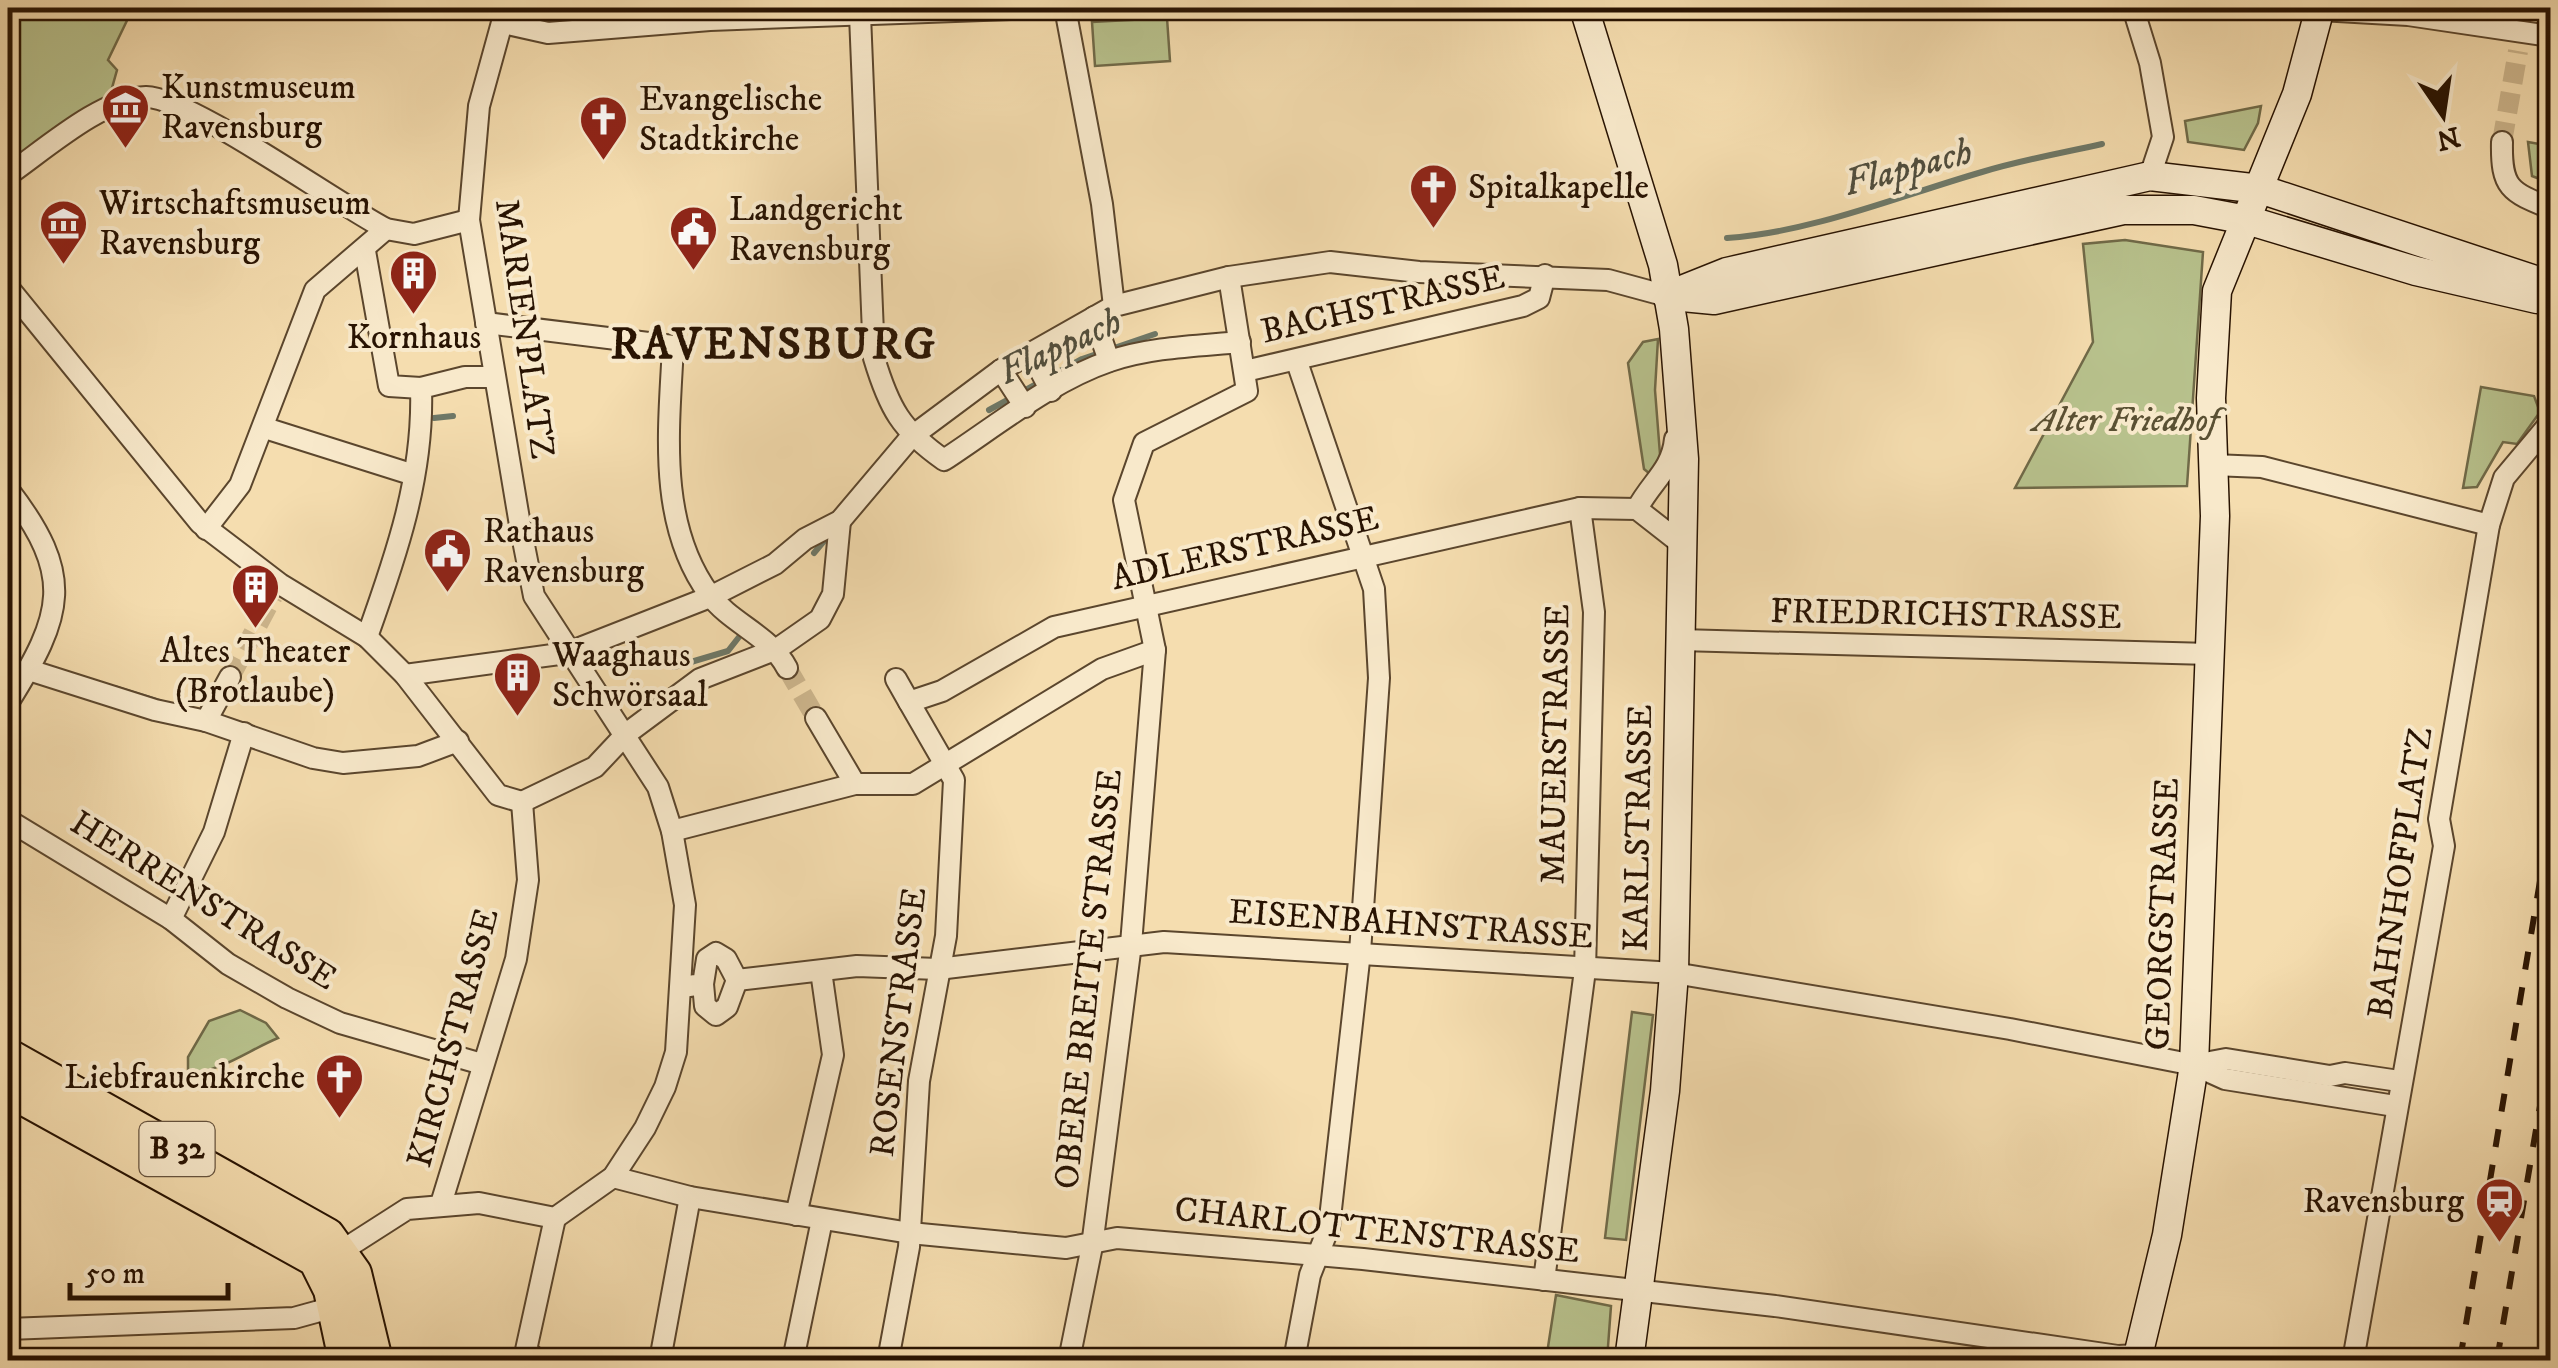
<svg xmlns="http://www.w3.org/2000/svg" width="2558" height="1368" font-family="'IM FELL DW Pica',serif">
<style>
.green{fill:#b8c28d;stroke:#706a48;stroke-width:2.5}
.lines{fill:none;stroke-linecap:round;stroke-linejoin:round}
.stream{stroke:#6e7867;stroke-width:6}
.street-tunnel{stroke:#ccb58c;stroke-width:20;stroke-dasharray:20 10;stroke-linecap:butt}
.street-casing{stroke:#5b462d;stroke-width:24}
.secondary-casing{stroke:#281302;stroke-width:31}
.primary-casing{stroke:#281302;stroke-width:36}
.street{stroke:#f8e9cb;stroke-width:20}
.secondary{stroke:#f8e9cb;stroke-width:28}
.primary{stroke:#f5ddaf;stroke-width:32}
.rail{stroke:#281302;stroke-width:6;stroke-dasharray:18 18;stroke-linecap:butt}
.labels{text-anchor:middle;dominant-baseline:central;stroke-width:8;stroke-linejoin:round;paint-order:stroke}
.shield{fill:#f8e9cb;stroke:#66533e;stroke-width:2.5}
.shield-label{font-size:32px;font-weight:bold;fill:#281302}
.poi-label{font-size:35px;fill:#281302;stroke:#f8e9cb;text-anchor:start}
.street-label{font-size:35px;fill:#281302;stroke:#f8e9cb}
.park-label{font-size:35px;font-style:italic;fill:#5a5033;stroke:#f8e9cb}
.water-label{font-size:38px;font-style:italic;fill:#514e3d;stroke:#f8e9cb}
.district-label{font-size:45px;font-weight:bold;letter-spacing:2.5px;fill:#281302;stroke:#f8e9cb}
</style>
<rect width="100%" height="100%" fill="#f5ddaf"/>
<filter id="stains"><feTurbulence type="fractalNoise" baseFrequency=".002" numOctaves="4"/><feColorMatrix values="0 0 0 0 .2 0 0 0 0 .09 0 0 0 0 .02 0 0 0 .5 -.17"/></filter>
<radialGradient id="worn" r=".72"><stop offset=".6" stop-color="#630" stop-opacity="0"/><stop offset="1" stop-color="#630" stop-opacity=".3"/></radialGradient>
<g class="green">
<polygon points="13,8 133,8 108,60 117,70 110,95 8,168 8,18"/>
<polygon points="1167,18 1170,61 1095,66 1092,22"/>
<polygon points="2261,106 2258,123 2244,150 2188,142 2185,121"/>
<polygon points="2528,142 2550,146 2550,183 2532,176"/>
<polygon points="2125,240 2203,252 2187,486 2015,488 2093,342 2083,244"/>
<polygon points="1658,339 1655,390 1661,467 1650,474 1644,469 1628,363 1643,342"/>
<polygon points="2481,387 2534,396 2540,412 2517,444 2503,442 2477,487 2463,488"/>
<path d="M 240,1010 L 266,1023 L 278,1038 C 247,1051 222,1071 188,1074 L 188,1057 L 209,1021 Z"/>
<polygon points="1632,1012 1653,1015 1626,1240 1605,1238"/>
<polygon points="1556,1295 1611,1306 1607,1360 1546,1360"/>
</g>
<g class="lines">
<g class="stream">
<path d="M 1727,238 C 1813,232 1899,196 1982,172 C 2021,160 2062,153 2102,144"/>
<polyline points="989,410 1082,359 1155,334"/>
<polyline points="434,418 453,416"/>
<polyline points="814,553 829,535"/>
<polyline points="674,667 728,651 739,637"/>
<polyline points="115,688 160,702"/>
</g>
<g class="street-tunnel">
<polyline points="2502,142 2518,51"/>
<polyline points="787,668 816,718"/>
<polyline points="230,677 273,596"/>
</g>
<defs>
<g id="street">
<polyline points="1065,8 1102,204 1114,306"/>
<polyline points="2133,8 2150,63 2163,137 2150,176"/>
<polyline points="2320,10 2408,15 2550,36"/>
<path d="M 860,15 L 874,358 C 889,408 901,430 944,460 C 996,426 1051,381 1110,361 C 1151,347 1198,346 1240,342"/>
<polyline points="503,23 548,33 710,20 1037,8"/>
<path d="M 2502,142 C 2501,188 2510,192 2550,208"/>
<path d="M 8,175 C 43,151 102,98 146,97 C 187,96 337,204 386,229 L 414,234 L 469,220"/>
<polyline points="365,251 389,386 421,388"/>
<polyline points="8,287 200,523 280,584 367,637 405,675 498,795 522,802"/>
<polyline points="1094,317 1109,361"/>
<path d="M 486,323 L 673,346 C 669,428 657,523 709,594 C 731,624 770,635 787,668"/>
<polyline points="1031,353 1051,391"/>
<polyline points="1001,370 1025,407"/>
<polyline points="1245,371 1523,306 1539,298 1545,275"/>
<polyline points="265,428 414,475"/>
<polyline points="2213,465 2262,467 2489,525"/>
<path d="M 8,489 C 75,576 64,614 8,703"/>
<path d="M 1637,509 C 1651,482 1672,470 1675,439"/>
<polyline points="206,529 240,485 315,290 386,229"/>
<path d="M 367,637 C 396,556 424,476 421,388 L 465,377 L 493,377"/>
<polyline points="1680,640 2210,654"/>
<polyline points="29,670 155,710 206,721 313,758 343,763 418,756 458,741"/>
<polyline points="405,675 567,653 710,597 775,564 805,539 840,521 911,437 1001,370 1114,306 1229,277 1330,262 1419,272 1608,280 1667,296"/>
<polyline points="896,679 909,702 942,691 1054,627 1580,508 1637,509 1683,545"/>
<polyline points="816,718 855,784"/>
<polyline points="206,721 230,677"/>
<polyline points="522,802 595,767 626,734 700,679 777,649 820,619 833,594 840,521"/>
<polyline points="8,820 171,919 228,964 287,998 340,1023 482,1064"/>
<polyline points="672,831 855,784 913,784 1102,669 1155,650"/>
<polyline points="171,919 214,832 244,733"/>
<polyline points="737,980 857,966 938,969 1164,942 1674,973 2010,1029 2194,1065 2225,1079 2395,1106"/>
<polyline points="682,987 703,984 707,959 716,953 726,959 737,980 727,1007 716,1015 705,1006 703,984"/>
<polyline points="2194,1065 2226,1059 2330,1076 2345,1073 2399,1081"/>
<polyline points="613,1177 690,1197 910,1233 1066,1248 1117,1238 1363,1259 1775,1306 2118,1356 2138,1355"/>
<polyline points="441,1204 516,959 528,880 522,802"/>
<polyline points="796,1215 833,1055 821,971"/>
<polyline points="343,1250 407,1209 479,1203 555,1218 613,1177 645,1128 665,1087 676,1052 685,905 672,831 658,787 534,596 520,525 469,220 479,106 506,8"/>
<polyline points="1544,1280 1585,970 1594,612 1580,508"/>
<polyline points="8,1329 294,1318 334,1307"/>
<polyline points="2355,1349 2444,846 2439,819 2489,525 2504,478 2550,423"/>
<polyline points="537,1360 526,1350 555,1218"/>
<polyline points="660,1360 690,1197"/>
<polyline points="793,1360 822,1220"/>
<polyline points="888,1360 909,1247 919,1081 946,936 954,780 909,702"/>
<polyline points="1069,1360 1092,1246 1131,944 1155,650 1124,500 1144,443 1247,391 1229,277"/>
<polyline points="1294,1360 1310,1275 1329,1227 1360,952 1379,678 1374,589 1297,362"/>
</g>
<g id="secondary">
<polyline points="1584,8 1663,265 1674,329 1684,459 1674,973 1665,1091 1629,1360"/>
<polyline points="1667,296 1727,272 2150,176 2260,189 2550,285"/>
<polyline points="1672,296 1714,300 2123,210 2194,210 2247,220 2416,271 2537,299"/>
<polyline points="2137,1360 2167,1235 2194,1065 2215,516 2211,398 2217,291 2297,94 2320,8"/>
</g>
<g id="primary">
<polyline points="8,1055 328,1235 355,1273 376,1360"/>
<polyline points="8,1090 315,1260 330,1290 345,1360"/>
</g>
</defs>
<use href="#street" class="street-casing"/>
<use href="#secondary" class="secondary-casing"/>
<use href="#primary" class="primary-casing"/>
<use href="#street" class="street"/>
<use href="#secondary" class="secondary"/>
<use href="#primary" class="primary"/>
<g class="rail">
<polyline points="2460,1360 2550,821"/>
<polyline points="2497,1360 2550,1047"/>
</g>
</g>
<defs>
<symbol id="museum-pin" viewBox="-11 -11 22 30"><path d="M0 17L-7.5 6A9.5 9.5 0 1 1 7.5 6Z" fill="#8f2418" stroke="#f8e9cb"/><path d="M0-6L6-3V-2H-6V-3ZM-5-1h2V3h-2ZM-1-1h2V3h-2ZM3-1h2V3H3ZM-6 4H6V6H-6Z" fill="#fff"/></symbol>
<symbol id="church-pin" viewBox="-11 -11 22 30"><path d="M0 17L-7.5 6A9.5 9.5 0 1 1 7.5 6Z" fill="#8f2418" stroke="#f8e9cb"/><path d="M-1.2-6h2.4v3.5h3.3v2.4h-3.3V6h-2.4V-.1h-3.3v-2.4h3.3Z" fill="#fff"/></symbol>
<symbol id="civic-pin" viewBox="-11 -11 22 30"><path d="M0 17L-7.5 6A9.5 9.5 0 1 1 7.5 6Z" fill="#8f2418" stroke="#f8e9cb"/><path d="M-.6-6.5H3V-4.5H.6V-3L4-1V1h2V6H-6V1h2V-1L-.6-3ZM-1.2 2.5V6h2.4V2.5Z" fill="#fff"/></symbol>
<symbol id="building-pin" viewBox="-11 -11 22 30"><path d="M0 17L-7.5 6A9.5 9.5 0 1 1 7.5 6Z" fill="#8f2418" stroke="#f8e9cb"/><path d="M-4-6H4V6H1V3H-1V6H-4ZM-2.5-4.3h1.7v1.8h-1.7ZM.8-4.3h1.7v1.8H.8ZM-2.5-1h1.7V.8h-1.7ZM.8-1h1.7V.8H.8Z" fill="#fff"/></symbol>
<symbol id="station-pin" viewBox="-11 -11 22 30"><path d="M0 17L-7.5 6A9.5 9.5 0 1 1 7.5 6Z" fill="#8f2418" stroke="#f8e9cb"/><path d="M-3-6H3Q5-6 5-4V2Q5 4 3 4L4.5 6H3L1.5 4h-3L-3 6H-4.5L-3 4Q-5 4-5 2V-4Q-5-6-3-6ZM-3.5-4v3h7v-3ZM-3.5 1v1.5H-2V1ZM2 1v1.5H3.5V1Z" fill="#fff"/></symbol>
</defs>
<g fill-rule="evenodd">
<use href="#museum-pin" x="98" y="80" width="55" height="75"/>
<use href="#church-pin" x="576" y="92" width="55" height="75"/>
<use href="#church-pin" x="1406" y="160" width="55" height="75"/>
<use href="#museum-pin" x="36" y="196" width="55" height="75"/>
<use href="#civic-pin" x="666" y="202" width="55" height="75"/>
<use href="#building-pin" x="386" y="246" width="55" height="75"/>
<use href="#civic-pin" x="420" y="524" width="55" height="75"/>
<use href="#building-pin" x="228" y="560" width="55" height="75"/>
<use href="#building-pin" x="490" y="648" width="55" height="75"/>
<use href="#church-pin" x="312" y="1050" width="55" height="75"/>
<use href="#station-pin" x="2472" y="1174" width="55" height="75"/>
</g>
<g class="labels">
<rect class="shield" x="139.5" y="1122" width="75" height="54" rx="8"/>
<g class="shield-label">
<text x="177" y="1149">B 32</text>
</g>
<g class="poi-label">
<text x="161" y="88">Kunstmuseum<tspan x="161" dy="40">Ravensburg</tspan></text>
<text x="639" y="100">Evangelische<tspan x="639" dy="40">Stadtkirche</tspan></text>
<text x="1468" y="188">Spitalkapelle</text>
<text x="99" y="204">Wirtschaftsmuseum<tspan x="99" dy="40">Ravensburg</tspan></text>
<text x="729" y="210">Landgericht<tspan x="729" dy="40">Ravensburg</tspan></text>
<text x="414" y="338" text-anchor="middle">Kornhaus</text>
<text x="483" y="532">Rathaus<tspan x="483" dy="40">Ravensburg</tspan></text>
<text x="255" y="652" text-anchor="middle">Altes Theater<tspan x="255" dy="40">(Brotlaube)</tspan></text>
<text x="552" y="656">Waaghaus<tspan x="552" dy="40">Schwörsaal</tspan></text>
<text x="305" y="1078" text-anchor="end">Liebfrauenkirche</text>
<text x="2464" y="1202" text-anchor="end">Ravensburg</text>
</g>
<g class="street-label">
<text transform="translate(1383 305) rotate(-13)">BACHSTRASSE</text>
<text transform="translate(524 329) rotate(82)">MARIENPLATZ</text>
<text transform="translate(1245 549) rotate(-13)">ADLERSTRASSE</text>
<text transform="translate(1946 615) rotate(1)">FRIEDRICHSTRASSE</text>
<text transform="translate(1556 744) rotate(-89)">MAUERSTRASSE</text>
<text transform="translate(1639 828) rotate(-89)">KARLSTRASSE</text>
<text transform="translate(2401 873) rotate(-82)">BAHNHOFPLATZ</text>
<text transform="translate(203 901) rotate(32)">HERRENSTRASSE</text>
<text transform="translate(2163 914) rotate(-88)">GEORGSTRASSE</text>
<text transform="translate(1411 925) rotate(4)">EISENBAHNSTRASSE</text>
<text transform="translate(1089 979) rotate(-84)">OBERE BREITE STRASSE</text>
<text transform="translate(899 1022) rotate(-83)">ROSENSTRASSE</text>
<text transform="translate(454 1038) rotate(-75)">KIRCHSTRASSE</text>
<text transform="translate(1377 1231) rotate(6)">CHARLOTTENSTRASSE</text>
</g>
<g class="park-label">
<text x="2126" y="421">Alter Friedhof</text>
</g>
<g class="water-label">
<text transform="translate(1908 168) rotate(-15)">Flappach</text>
<text transform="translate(1060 347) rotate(-25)">Flappach</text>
</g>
<g class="district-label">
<text x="774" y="345">RAVENSBURG</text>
</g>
</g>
<rect width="2558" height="1368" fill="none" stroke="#f5ddaf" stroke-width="40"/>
<rect x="10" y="10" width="2538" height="1348" fill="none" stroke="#281302" stroke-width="5"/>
<rect x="20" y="20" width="2518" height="1328" fill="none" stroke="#281302" stroke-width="2.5"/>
<g transform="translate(2443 115) rotate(167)" stroke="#f8e9cb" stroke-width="8" paint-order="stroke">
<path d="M0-8L18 38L0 25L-18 38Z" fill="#281302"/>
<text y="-15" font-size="28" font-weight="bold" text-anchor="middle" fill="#281302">N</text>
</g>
<path d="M70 1283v15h158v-15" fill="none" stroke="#281302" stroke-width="5"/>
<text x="85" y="1283" font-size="30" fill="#281302" stroke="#f8e9cb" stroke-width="8" paint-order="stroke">50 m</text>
<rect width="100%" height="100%" filter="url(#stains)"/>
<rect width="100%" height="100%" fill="url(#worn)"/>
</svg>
